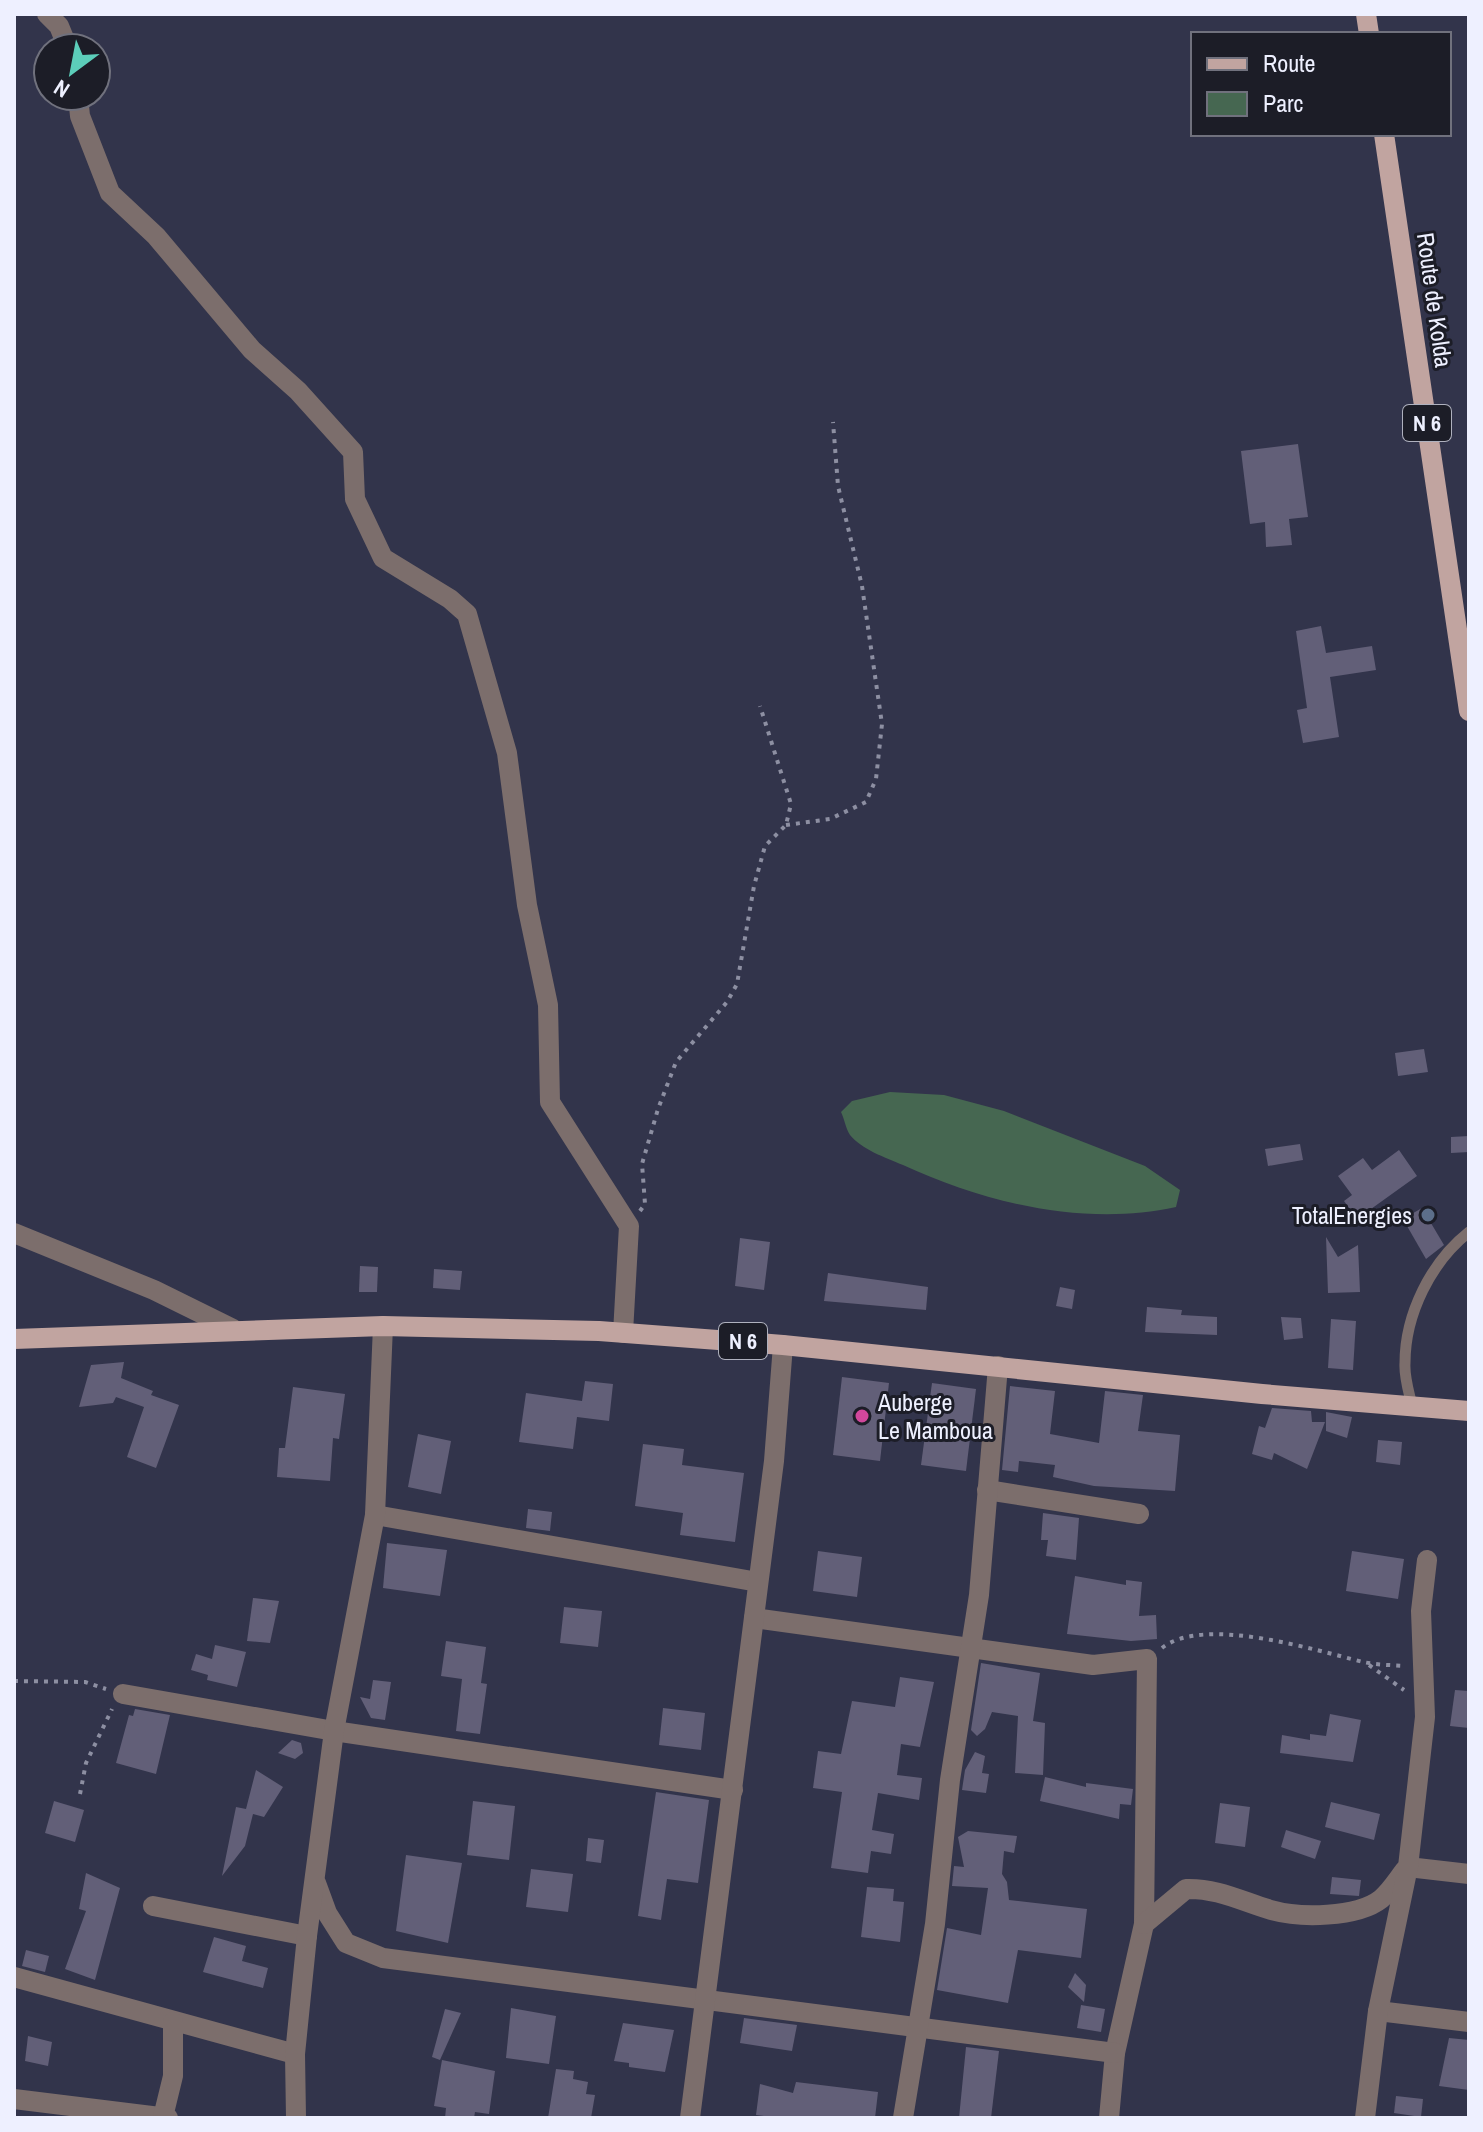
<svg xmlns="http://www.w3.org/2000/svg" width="1483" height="2132" font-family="'Archivo Narrow',sans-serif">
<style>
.green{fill:#466751}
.building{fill:#625f78}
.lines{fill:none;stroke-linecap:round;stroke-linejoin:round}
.path{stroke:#8d8fa2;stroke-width:4;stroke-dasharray:4 6;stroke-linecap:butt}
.service{stroke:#7c6e6c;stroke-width:11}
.minor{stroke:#7c6e6c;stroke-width:20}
.primary{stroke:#c1a4a0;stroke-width:20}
.service-dot{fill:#5c6f8a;stroke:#1c1d27;stroke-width:3}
.hotel-dot{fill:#d1479c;stroke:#1c1d27;stroke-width:3}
.labels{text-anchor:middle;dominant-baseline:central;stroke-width:6;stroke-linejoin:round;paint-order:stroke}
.shield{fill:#1c1d27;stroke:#afb1be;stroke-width:2}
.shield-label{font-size:22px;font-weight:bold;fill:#eef0ff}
.street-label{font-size:24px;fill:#eef0ff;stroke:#1c1d27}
.poi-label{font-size:24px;fill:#eef0ff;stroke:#1c1d27;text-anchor:end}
</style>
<rect width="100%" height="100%" fill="#32344b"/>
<path class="green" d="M 890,1092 L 944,1095 L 1004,1111 L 1145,1166 L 1180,1190 L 1176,1207 C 1085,1227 985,1203 903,1165 C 886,1158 861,1149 850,1135 C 846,1129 844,1118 841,1112 L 852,1101 Z"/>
<g class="building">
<polygon points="1298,444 1308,517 1289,519 1292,545 1266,547 1265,522 1250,524 1241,451"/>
<polygon points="1321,626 1326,653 1372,646 1376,670 1330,677 1339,737 1303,743 1297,710 1307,708 1296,631"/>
<polygon points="1424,1049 1428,1072 1398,1076 1395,1053"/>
<polygon points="1469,1136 1469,1152 1451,1153 1451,1137"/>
<polygon points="1300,1144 1303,1160 1268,1166 1265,1149"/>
<polygon points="1399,1150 1417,1176 1357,1219 1344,1201 1352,1195 1338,1176 1363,1158 1372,1170"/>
<polygon points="1422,1208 1444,1245 1426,1259 1403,1219"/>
<polygon points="1326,1237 1338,1257 1358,1245 1360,1292 1328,1293"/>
<polygon points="740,1238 770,1242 764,1290 735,1286"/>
<polygon points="360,1266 378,1267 377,1292 359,1292"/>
<polygon points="434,1269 462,1271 460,1290 433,1288"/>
<polygon points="828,1273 928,1287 926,1310 824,1301"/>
<polygon points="1060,1287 1075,1290 1072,1309 1056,1306"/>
<polygon points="1147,1307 1182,1310 1181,1315 1217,1317 1217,1335 1145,1332"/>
<polygon points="1281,1317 1301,1318 1303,1338 1284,1340"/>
<polygon points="1331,1319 1356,1321 1353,1370 1328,1368"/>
<polygon points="124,1362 121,1378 153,1391 151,1395 179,1405 156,1468 127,1457 144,1407 116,1397 113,1403 79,1407 91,1365"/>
<polygon points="842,1377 889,1383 880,1461 833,1455"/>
<polygon points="585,1381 613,1384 609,1421 577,1417 573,1449 519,1442 526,1393 582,1401"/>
<polygon points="932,1383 976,1389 966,1471 921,1465"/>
<polygon points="1010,1386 1055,1391 1050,1434 1099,1443 1105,1391 1143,1395 1138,1431 1180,1435 1175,1491 1094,1486 1053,1477 1055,1465 1019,1461 1018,1472 1002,1470"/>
<polygon points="293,1387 345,1394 339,1439 333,1438 330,1481 277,1477 279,1448 285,1448"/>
<polygon points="1272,1408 1311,1411 1312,1422 1325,1422 1307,1469 1274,1453 1272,1460 1252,1454 1259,1426 1265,1428"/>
<polygon points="1326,1412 1352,1417 1347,1438 1326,1431"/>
<polygon points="418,1434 451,1441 441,1494 408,1487"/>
<polygon points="1378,1440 1402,1442 1400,1465 1376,1462"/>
<polygon points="643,1444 684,1449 682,1465 744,1473 735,1542 680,1535 683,1513 635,1506"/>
<polygon points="528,1509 552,1512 550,1531 526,1528"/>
<polygon points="1043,1513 1079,1518 1076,1560 1046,1556 1048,1540 1041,1540"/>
<polygon points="387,1543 447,1550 440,1596 383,1588"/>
<polygon points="818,1551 862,1557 857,1597 813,1591"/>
<polygon points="1352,1551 1404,1559 1398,1599 1346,1591"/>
<polygon points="1075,1576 1126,1585 1126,1580 1142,1582 1139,1616 1156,1615 1157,1639 1131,1641 1067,1634"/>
<polygon points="253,1598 279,1601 270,1643 247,1641"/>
<polygon points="564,1607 602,1611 598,1647 560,1643"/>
<polygon points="446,1641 486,1647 481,1683 487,1684 480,1734 456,1731 462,1679 441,1676"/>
<polygon points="215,1645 246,1652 237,1687 207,1680 208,1675 191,1670 196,1654 212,1659"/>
<polygon points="981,1663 1040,1673 1033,1721 1045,1723 1043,1775 1015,1773 1018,1716 992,1712 985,1729 977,1736 971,1730"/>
<polygon points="900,1677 934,1682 920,1747 901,1744 897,1775 922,1778 919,1800 878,1793 872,1830 894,1834 891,1854 871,1851 868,1873 831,1868 842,1792 813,1788 818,1751 841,1754 852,1701 895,1707"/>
<polygon points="373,1680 391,1682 385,1720 371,1718 360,1697 370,1699"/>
<polygon points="1455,1690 1469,1691 1469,1728 1450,1726"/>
<polygon points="663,1708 705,1713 701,1750 659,1745"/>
<polygon points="135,1709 170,1715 156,1774 116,1763 129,1715 133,1716"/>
<polygon points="1330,1714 1361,1720 1353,1762 1280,1753 1282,1735 1310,1740 1310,1734 1326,1736"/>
<polygon points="292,1740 301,1743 303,1753 295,1759 278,1753"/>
<polygon points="975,1752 985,1756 982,1773 989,1774 986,1793 962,1790 965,1770"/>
<polygon points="256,1770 283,1787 264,1817 253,1814 245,1846 222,1876 236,1807 246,1809"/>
<polygon points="1045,1777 1086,1787 1086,1783 1133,1789 1131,1805 1120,1804 1119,1819 1040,1801"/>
<polygon points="656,1792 709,1800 698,1883 667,1879 661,1920 638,1916"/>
<polygon points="54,1801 84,1810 75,1842 45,1833"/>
<polygon points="473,1801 515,1806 509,1860 467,1855"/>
<polygon points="1331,1802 1380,1814 1374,1840 1325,1827"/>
<polygon points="1220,1803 1250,1807 1245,1847 1215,1843"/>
<polygon points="1286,1830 1321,1841 1315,1859 1281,1847"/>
<polygon points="968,1831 1017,1836 1014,1853 1004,1851 1002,1874 1007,1882 1009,1900 1087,1909 1081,1958 1018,1950 1008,2003 937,1990 947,1928 981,1935 988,1888 952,1886 954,1866 964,1867 958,1837"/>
<polygon points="588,1838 604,1840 601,1863 586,1861"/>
<polygon points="406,1855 462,1863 448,1943 396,1931"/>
<polygon points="531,1869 573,1874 568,1912 526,1907"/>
<polygon points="86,1873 120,1888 95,1980 65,1969 86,1911 79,1909"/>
<polygon points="1332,1877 1361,1880 1359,1896 1330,1894"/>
<polygon points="867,1887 894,1889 893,1901 904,1902 900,1942 861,1937"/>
<polygon points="214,1937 246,1946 242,1961 268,1968 263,1988 203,1972"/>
<polygon points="26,1950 49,1956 45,1972 22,1966"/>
<polygon points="1075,1973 1086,1985 1084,2002 1068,1987"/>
<polygon points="1081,2005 1105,2009 1101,2032 1077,2028"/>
<polygon points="511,2008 556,2016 549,2064 506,2058"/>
<polygon points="445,2009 461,2013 440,2060 432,2057"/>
<polygon points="744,2018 797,2025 792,2051 740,2043"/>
<polygon points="623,2023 674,2030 665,2072 629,2067 629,2063 614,2061"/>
<polygon points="28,2036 52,2042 48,2066 25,2061"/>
<polygon points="1449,2038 1469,2040 1469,2090 1439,2086"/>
<polygon points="966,2047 999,2051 991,2118 959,2118"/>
<polygon points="442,2060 495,2071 489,2114 475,2112 474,2118 445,2118 446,2108 434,2106"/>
<polygon points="556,2069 574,2071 573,2079 588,2082 586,2094 595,2095 591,2118 548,2118"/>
<polygon points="796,2082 878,2092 875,2118 778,2118 756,2115 760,2084 793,2093"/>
<polygon points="1396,2096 1423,2099 1421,2117 1394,2113"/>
</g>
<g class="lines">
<g class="path">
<polyline points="786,825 830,819 866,802 876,779 882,724 862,586 838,486 833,422"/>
<polyline points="640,1211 645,1204 642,1164 658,1109 676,1062 727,1002 737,984 754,886 765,846 786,825 791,804 760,706"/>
<path d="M 1162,1648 C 1203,1615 1315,1650 1363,1662 C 1376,1665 1392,1665 1406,1666"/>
<polyline points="1369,1665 1404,1690"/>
<polyline points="14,1681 85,1682 106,1689"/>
<polyline points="80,1794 86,1763 112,1709"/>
</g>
<path class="service" d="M 1412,1406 C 1409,1392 1404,1377 1405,1363 C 1405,1314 1431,1262 1469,1232"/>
<g class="minor">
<polyline points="47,14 59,26 68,48"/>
<polyline points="78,96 80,116 110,193 156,236 252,350 298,391 353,452 355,499 383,558 450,599 467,614 507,753 527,905 548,1005 550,1102 629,1226 623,1333"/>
<polyline points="14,1233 154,1290 233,1329"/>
<polyline points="987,1490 1139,1514"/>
<polyline points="375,1515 758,1582"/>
<polyline points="754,1618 1093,1665 1147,1659 1144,1924 1115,2053 1109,2118"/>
<polyline points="123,1694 334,1731 733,1790"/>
<polyline points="1408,1867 1469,1874"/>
<polyline points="316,1883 327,1913 346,1943 383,1958 1115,2053"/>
<polyline points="153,1906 307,1936"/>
<path d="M 1144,1924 L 1186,1889 C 1217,1888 1241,1901 1271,1910 C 1299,1918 1357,1918 1381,1899 C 1390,1892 1398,1879 1405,1870"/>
<polyline points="14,1977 295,2054"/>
<polyline points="1378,2011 1469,2022"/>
<polyline points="14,2099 168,2118"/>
<polyline points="163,2117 173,2076 173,2022"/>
<polyline points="296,2118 295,2054 307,1936 334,1731 375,1515 383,1326"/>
<polyline points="690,2118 774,1461 783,1345"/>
<polyline points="903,2118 935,1924 950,1780 979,1595 998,1366"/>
<polyline points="1365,2118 1378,2011 1408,1867 1425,1717 1421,1611 1427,1560"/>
</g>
<g class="primary">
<polyline points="1366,14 1369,34"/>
<polyline points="1384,134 1469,711"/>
<polyline points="14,1339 383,1326 599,1331 783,1345 1262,1394 1469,1411"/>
</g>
</g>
<circle class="service-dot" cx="1428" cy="1215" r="8"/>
<circle class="hotel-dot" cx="862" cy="1416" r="8"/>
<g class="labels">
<g class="shield">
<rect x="1403" y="405" width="48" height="36" rx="6"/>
<rect x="719" y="1323" width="48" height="36" rx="6"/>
</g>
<g class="shield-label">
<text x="1427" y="423">N 6</text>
<text x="743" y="1341">N 6</text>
</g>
<g class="street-label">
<text transform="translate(1435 300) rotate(82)">Route de Kolda</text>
</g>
<g class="poi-label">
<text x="1412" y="1215">TotalEnergies</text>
<text x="878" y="1402" text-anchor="start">Auberge<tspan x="878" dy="28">Le Mamboua</tspan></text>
</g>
</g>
<rect width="1483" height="2132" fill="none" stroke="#eef0ff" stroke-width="32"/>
<rect x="1191" y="32" width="260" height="104" fill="#1c1d27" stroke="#70717d" stroke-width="2"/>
<rect x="1207" y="58" width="40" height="12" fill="#c1a4a0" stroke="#70717d" stroke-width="2"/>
<text x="1263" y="72" font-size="24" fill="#eef0ff">Route</text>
<rect x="1207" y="92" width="40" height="24" fill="#466751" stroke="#70717d" stroke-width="2"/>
<text x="1263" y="112" font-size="24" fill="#eef0ff">Parc</text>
<g transform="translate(72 72) rotate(212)"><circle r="38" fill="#1c1d27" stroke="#70717d" stroke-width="2"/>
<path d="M0-6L14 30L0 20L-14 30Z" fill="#5cceba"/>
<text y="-12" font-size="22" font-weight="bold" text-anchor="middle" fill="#eef0ff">N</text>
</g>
</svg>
